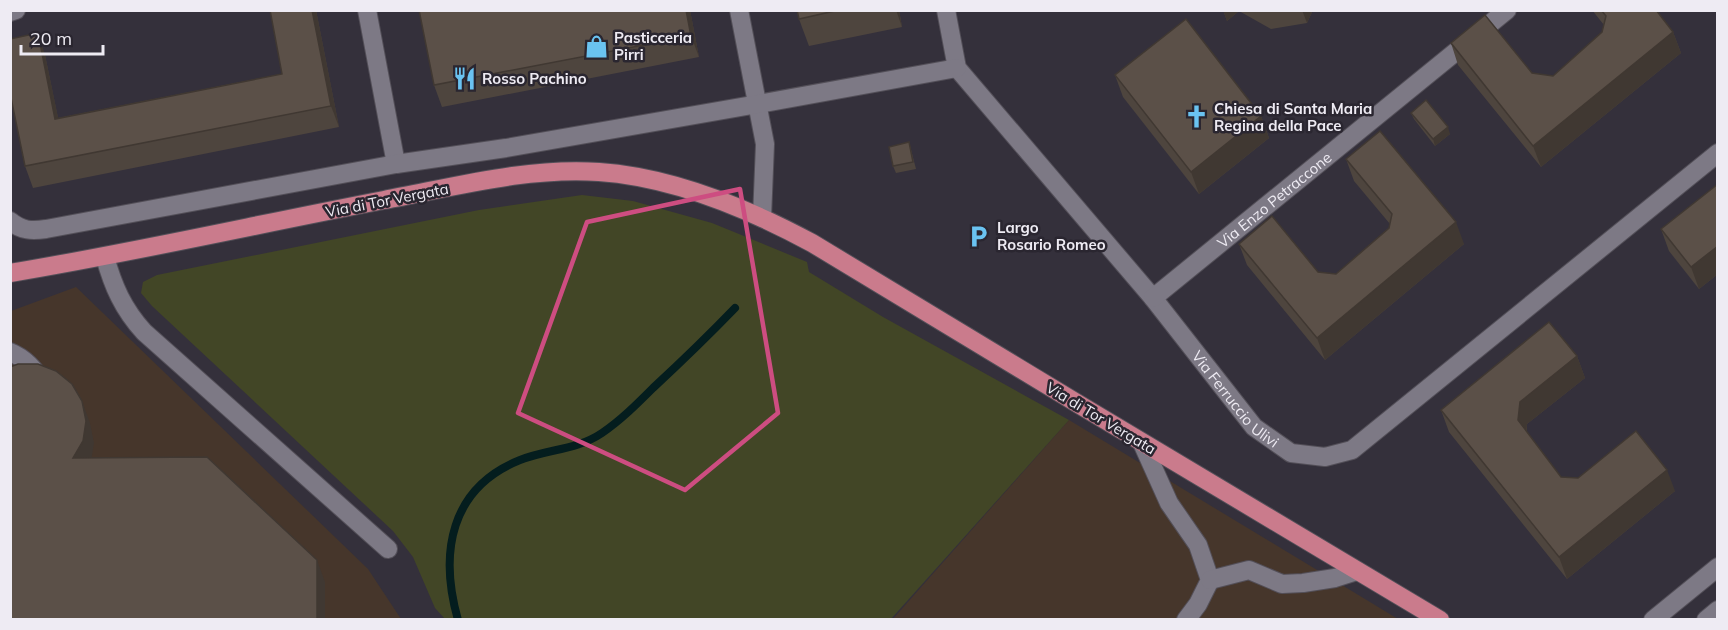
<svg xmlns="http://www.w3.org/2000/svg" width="1728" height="630" font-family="Mulish,sans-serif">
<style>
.commercial{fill:#46362b}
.green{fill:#424626}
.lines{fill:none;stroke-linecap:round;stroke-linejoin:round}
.stream{stroke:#041d1e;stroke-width:8}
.minor-casing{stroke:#534f58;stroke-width:20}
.major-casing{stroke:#534f58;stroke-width:20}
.minor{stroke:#7d7985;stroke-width:18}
.major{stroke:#ca7b8c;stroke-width:18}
.wall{fill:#4e453e}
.shaded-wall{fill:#403832}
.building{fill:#5b5048;stroke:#403832;stroke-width:1.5}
.marked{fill:none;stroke:#cd4d81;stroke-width:4.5;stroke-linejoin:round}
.labels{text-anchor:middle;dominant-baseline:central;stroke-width:5;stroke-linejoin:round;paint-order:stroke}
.poi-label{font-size:15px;font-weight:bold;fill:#eeebf3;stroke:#2a2630;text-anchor:start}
.street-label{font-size:15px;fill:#eeebf3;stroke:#2a2630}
</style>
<rect width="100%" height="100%" fill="#34303b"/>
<g class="commercial">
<polygon points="76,287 368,569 401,619 11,620 11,311"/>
<polygon points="1069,420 1398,619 892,620"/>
</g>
<polygon class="green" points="582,195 633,201 712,223 807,262 809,272 883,317 1069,420 891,619 445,619 435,608 413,557 393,531 152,306 141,293 143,282 157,275 479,210"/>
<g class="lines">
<path class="stream" d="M 458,620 C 439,553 450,488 520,460 C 548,449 577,450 602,433 C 621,420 637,404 653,388 C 681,362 708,336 735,308"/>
<defs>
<g id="minor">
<polyline points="367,10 396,164"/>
<polyline points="739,10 765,144 762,218"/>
<path id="s1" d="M 946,10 L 957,68 L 1153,298 L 1254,427 L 1291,453 L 1325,457 L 1352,450 L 1718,153"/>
<polyline points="10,12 16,10"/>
<path d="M 10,221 C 22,231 32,231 46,229 L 396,164 L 506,148 L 758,104 L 957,68"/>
<path d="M 105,257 C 113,286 123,309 144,332 L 388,549"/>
<path id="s2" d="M 1153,298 L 1507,10"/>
<path d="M 10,352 C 25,358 34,369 43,382"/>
<polyline points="1142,443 1169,503 1198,545 1210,580 1198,604 1186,620"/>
<polyline points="1210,580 1249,570 1282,584 1303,583 1335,578 1357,571"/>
<polyline points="1653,620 1718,567"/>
<polyline points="1706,620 1718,610"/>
</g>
<path id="major" d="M 10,273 C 136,252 259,224 384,200 C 454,187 527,167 599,172 C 672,177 749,209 812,243 L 1080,405 L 1440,620"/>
</defs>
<use href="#minor" class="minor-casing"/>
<use href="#major" class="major-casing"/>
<use href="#minor" class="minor"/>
<use href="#major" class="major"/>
</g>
<g class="wall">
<polygon points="270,10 316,10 339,127 33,188 25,166 45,55 58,118 282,74"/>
<polygon points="419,10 690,10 699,57 442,107 434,85"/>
<polygon points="797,10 899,10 902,27 809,46 799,19"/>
<polygon points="1223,10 1313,10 1307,23 1271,29 1239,11 1227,21"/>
<polygon points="1592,10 1656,10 1673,32 1681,53 1541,167 1458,65 1451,43 1532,73 1553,76 1602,32 1604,25"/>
<polygon points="1115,75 1261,116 1269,138 1199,194 1123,97"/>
<polygon points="1411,113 1450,134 1435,146 1414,119"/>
<polygon points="909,142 916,169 896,173 893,166"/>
<polygon points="1346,159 1464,244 1325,360 1247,265 1239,244 1318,272 1336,274 1389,228 1390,224 1354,181"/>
<polygon points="1718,184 1718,274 1699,289 1669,251 1661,229"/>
<polygon points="1577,356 1585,378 1527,424 1527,432 1561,477 1675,491 1567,579 1449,432 1441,410"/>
</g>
<g class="shaded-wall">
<polygon points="312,10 316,10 339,127 331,106"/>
<polygon points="686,10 690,10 699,57 691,36"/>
<polygon points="896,10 899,10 902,27"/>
<polygon points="1223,10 1239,10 1239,11 1227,21"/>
<polygon points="1302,10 1313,10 1307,23"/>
<polygon points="1673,32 1681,53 1541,167 1533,146"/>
<polygon points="38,33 45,55 63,141 55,119"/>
<polygon points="1261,116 1269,138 1199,194 1191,172"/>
<polygon points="1448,127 1450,134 1435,146 1433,139"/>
<polygon points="1456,222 1464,244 1325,360 1317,338"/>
<polygon points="1718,246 1718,274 1699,289 1691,267"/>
<polygon points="1577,356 1585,378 1527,424 1526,441 1518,420 1520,402"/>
<polygon points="82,401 90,423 94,443 91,462 73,458"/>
<polygon points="1667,470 1675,491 1567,579 1559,557"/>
<polygon points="317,560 325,582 325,620 317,620"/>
</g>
<g class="building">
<polygon points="270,10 312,10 331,106 25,166 10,93 10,39 38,33 55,119 282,74"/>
<polygon points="419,10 686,10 691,36 434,85"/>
<polygon points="797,10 839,10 799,19"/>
<polygon points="1601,10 1656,10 1673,32 1533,146 1451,43 1485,15 1532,73 1553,76 1602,32 1606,16"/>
<polygon points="1186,19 1261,116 1191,172 1115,75"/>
<polygon points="1426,100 1448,127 1433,139 1411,113"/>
<polygon points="1380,131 1456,222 1317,338 1239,244 1272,216 1318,272 1336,274 1389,228 1392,214 1346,159"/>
<polygon points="909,142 913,162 893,166 889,147"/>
<polygon points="1718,184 1718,246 1691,267 1661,229"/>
<polygon points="1549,322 1577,356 1520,402 1518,420 1561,477 1578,478 1636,431 1667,470 1559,557 1441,410"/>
<polygon points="18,364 38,364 56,371 72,384 82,401 86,421 83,441 73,458 207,457 317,560 317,620 10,620 10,367"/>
</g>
<path class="marked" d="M 740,189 L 778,413 L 685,490 L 518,413 L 587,222 Z"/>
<defs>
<symbol id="shop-bare" viewBox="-9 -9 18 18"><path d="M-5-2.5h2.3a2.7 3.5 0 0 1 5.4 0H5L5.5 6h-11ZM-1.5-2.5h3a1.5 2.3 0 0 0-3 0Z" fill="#6ac3f1" stroke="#2a2630" stroke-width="2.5" paint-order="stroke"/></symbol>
<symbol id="restaurant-bare" viewBox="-9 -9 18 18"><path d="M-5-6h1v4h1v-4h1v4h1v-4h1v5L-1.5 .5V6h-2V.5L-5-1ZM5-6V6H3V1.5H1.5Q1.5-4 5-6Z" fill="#6ac3f1" stroke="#2a2630" stroke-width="2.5" paint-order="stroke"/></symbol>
<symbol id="church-bare" viewBox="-9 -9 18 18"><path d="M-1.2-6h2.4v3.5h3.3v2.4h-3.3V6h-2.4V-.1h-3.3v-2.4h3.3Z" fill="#6ac3f1" stroke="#2a2630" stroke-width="2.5" paint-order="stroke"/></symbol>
<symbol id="parking-bare" viewBox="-9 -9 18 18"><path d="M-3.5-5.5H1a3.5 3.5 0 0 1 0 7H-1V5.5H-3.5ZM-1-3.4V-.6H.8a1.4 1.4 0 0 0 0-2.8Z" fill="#6ac3f1" stroke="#2a2630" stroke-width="2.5" paint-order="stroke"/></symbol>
</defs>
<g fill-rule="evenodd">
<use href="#shop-bare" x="580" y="30" width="33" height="33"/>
<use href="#restaurant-bare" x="448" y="62" width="33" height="33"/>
<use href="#church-bare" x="1180" y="100" width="33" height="33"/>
<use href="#parking-bare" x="962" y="220" width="33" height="33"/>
</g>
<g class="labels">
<g class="poi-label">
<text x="614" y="37">Pasticceria<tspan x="614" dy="17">Pirri</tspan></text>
<text x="482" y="78">Rosso Pachino</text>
<text x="1214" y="108">Chiesa di Santa Maria<tspan x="1214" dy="17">Regina della Pace</tspan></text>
<text x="997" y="227">Largo<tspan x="997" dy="17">Rosario Romeo</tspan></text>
</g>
<g class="street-label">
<text transform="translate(387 200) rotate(-11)">Via di Tor Vergata</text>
<text stroke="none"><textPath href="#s2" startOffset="156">Via Enzo Petraccone</textPath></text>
<text stroke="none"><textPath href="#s1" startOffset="492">Via Ferruccio Ulivi</textPath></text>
<text transform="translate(1101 418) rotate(31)">Via di Tor Vergata</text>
</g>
</g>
<rect width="1728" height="630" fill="none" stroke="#eeebf3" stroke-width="24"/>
<path d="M21 45v9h82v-9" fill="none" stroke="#eeebf3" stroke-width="3"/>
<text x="30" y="45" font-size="18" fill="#eeebf3" stroke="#2a2630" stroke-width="4.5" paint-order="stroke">20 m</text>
</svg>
